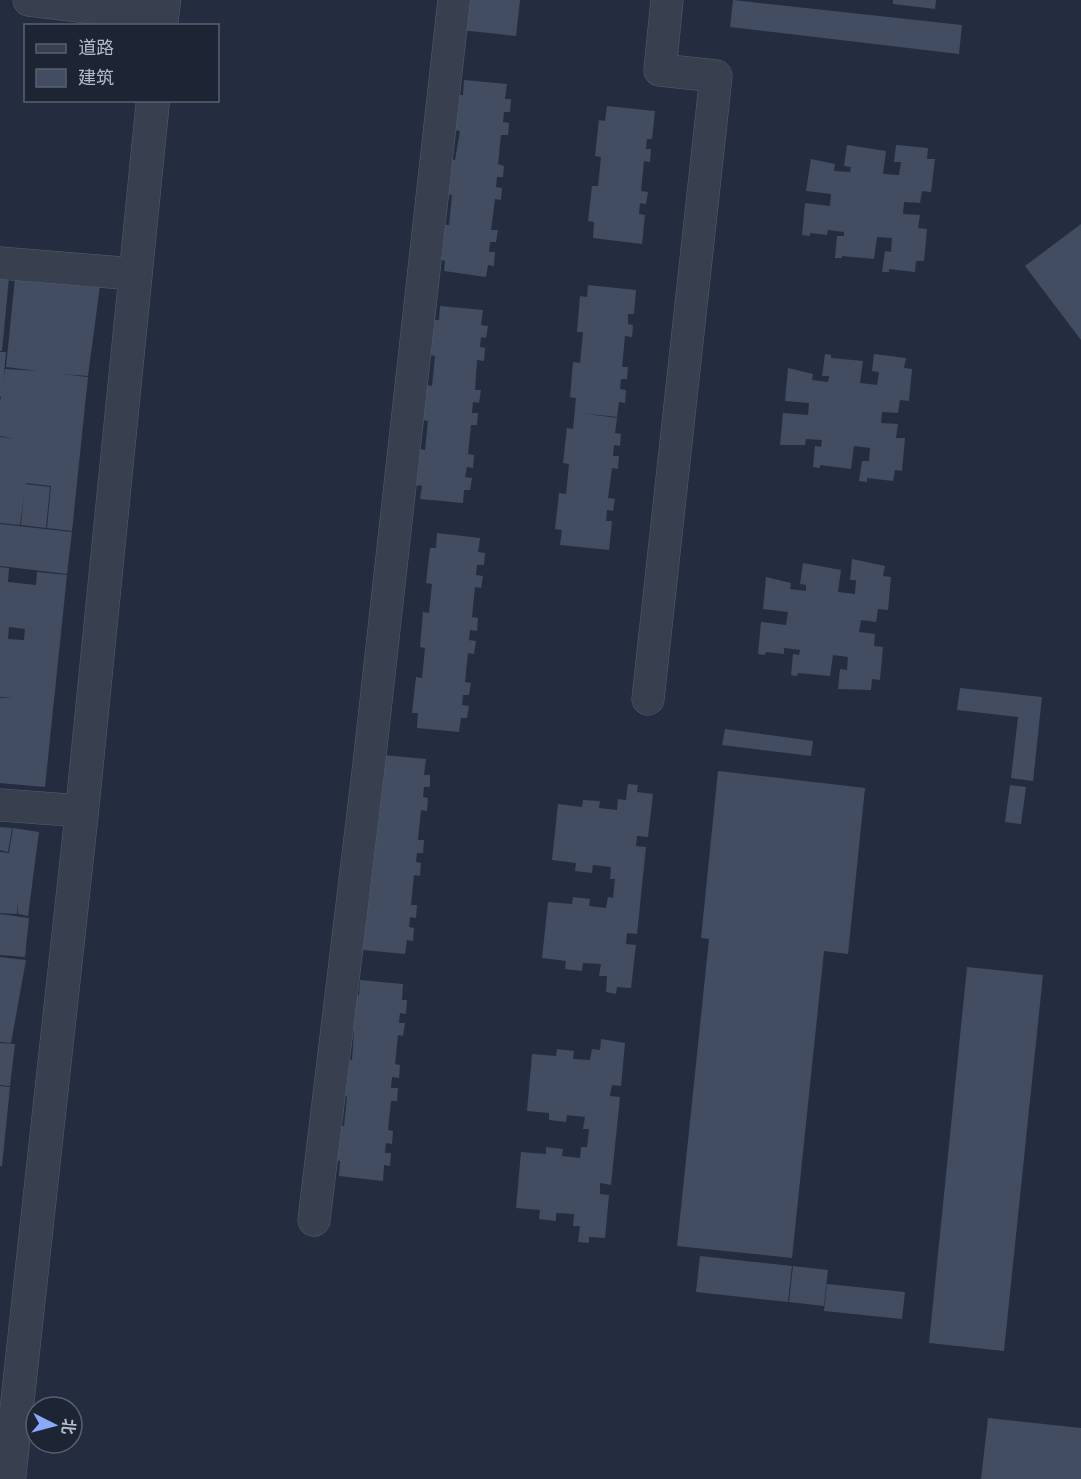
<svg xmlns="http://www.w3.org/2000/svg" width="1081" height="1479" font-family="Lato,'Noto Sans SC',sans-serif">
<style>
.building{fill:#434d61;fill-rule:evenodd}
.lines{fill:none;stroke-linecap:round;stroke-linejoin:round}
.minor-casing{stroke:#565d6d;stroke-width:33}
.tertiary-casing{stroke:#565d6d;stroke-width:34}
.minor{stroke:#383f4f;stroke-width:32}
.tertiary{stroke:#383f4f;stroke-width:33}
</style>
<rect width="100%" height="100%" fill="#242d3f"/>
<g class="building">
<polygon points="464,0 520,0 516,36 460,30"/>
<polygon points="733,0 962,25 959,54 730,27"/>
<polygon points="893,0 936,0 935,9 893,4"/>
<polygon points="464,80 507,84 505,99 511,99 510,112 504,112 503,122 509,123 508,135 501,135 498,164 504,166 503,177 497,177 496,187 502,188 501,200 495,199 491,230 498,230 496,242 490,242 489,252 495,252 494,266 488,265 486,277 444,271 445,261 440,259 443,225 449,225 452,195 447,194 450,159 455,160 460,131 453,130 457,95 463,95"/>
<polygon points="607,106 655,111 652,139 647,139 646,149 651,149 650,162 644,161 641,191 648,192 646,204 640,203 639,214 645,215 642,244 593,238 594,222 588,221 592,186 598,186 601,157 595,156 599,120 605,121"/>
<polygon points="847,145 886,151 883,174 899,175 901,162 894,162 896,145 928,148 927,159 935,159 931,192 922,191 920,203 904,202 903,214 920,215 918,228 927,229 924,261 916,261 915,272 889,269 889,272 882,272 885,251 891,252 892,238 877,237 874,259 842,256 842,258 835,258 837,236 844,236 844,232 828,230 827,235 810,233 810,236 802,235 805,203 830,206 831,194 806,191 811,159 835,164 834,171 850,172 851,167 844,166"/>
<polygon points="1081,224 1081,340 1025,266"/>
<polygon points="0,267 10,267 2,351 0,351"/>
<polygon points="16,268 101,278 88,376 61,374 88,377 72,531 47,528 51,486 26,483 20,525 0,523 0,437 15,439 0,436 0,402 5,369 38,371 6,367"/>
<polygon points="588,285 636,290 634,314 628,314 628,324 633,325 632,337 625,336 622,367 628,367 627,379 621,379 620,389 626,390 625,403 619,402 617,417 581,413 617,418 615,433 621,434 620,446 614,445 613,456 619,456 618,469 612,468 608,498 615,499 613,511 607,510 606,521 612,521 609,550 560,545 562,530 555,529 559,493 566,494 569,464 563,463 567,428 573,429 576,398 570,397 573,362 580,363 583,332 577,332 580,296 587,297"/>
<polygon points="440,306 483,310 481,325 488,326 486,338 481,337 480,347 485,348 484,361 477,360 475,390 481,390 479,403 473,402 472,413 478,413 477,425 471,425 468,454 474,455 473,468 467,467 465,477 472,478 470,490 464,490 463,503 420,499 422,486 416,485 420,449 425,450 428,421 423,420 426,385 432,386 435,356 430,355 433,320 439,320"/>
<polygon points="0,352 6,352 2,396 0,396"/>
<polygon points="825,354 831,355 831,358 863,361 860,383 877,385 879,372 872,371 874,354 906,358 904,368 912,369 909,401 900,400 898,413 882,412 881,423 898,424 896,438 905,438 902,471 895,470 893,481 867,478 867,482 859,481 862,461 869,461 870,448 854,446 851,469 820,465 820,468 813,467 815,446 821,447 822,440 806,439 805,445 780,445 783,413 808,415 809,403 785,401 788,368 813,374 812,380 828,382 829,376 822,376"/>
<polygon points="25,484 50,487 46,528 21,525"/>
<polygon points="0,524 72,532 67,574 0,566"/>
<polygon points="437,533 480,538 478,552 485,553 484,565 477,565 476,575 483,576 481,588 475,587 472,617 478,618 477,631 470,630 469,640 476,641 474,654 468,653 465,682 471,683 469,695 463,695 462,705 469,706 467,718 461,718 459,732 417,728 418,713 412,713 416,677 422,678 425,648 420,647 423,612 429,613 432,584 426,583 430,548 436,548"/>
<polygon points="852,559 885,566 883,576 891,577 888,610 878,609 876,622 861,620 859,632 875,634 874,646 883,647 880,680 872,679 871,690 838,689 840,669 847,670 848,657 833,655 830,676 798,673 797,676 791,675 793,654 799,655 800,650 784,648 784,654 766,652 765,655 758,654 761,622 786,625 788,612 763,609 766,577 791,583 790,589 806,591 806,585 800,584 803,563 841,570 838,592 855,594 856,580 850,580"/>
<path d="M 0,567 L 9,568 L 8,582 L 36,585 L 37,572 L 67,575 L 45,787 L 0,783 L 0,698 L 13,698 L 0,697 ZM 9,627 L 25,629 L 24,640 L 8,639 Z"/>
<polygon points="960,688 1042,697 1033,781 1011,778 1018,717 957,710"/>
<polygon points="725,729 813,741 811,756 722,745"/>
<polygon points="383,755 426,759 424,775 430,775 430,787 424,787 423,797 428,798 427,811 421,810 418,840 424,840 423,853 417,853 416,862 421,863 420,876 414,875 411,905 417,905 416,918 410,917 409,927 414,928 413,941 407,940 405,954 363,950 364,936 358,935 362,899 369,900"/>
<polygon points="718,771 865,788 848,954 824,951 792,1258 677,1246 709,939 701,938"/>
<polygon points="628,784 638,785 637,792 653,794 648,837 637,836 636,846 646,847 637,934 627,933 626,944 636,945 631,988 617,987 616,994 606,992 607,976 599,976 601,964 583,963 582,971 565,969 566,961 542,958 548,902 572,904 573,897 590,899 589,906 606,908 608,897 613,898 615,879 610,879 611,867 593,865 592,873 575,871 576,863 552,860 558,804 582,807 583,800 600,801 599,808 617,810 618,799 626,800"/>
<polygon points="1010,785 1026,787 1021,824 1005,822"/>
<polygon points="0,827 12,828 8,852 0,850"/>
<polygon points="13,828 39,832 28,916 18,914 18,901 17,914 0,913 0,852 9,853"/>
<polygon points="0,914 29,918 25,957 0,955"/>
<polygon points="0,957 26,960 11,1043 0,1042"/>
<polygon points="967,967 1043,975 1004,1351 929,1343"/>
<polygon points="360,980 403,984 402,1000 407,1000 406,1014 400,1013 399,1023 405,1023 403,1036 398,1035 395,1064 400,1065 399,1078 392,1077 391,1088 398,1088 397,1101 391,1101 388,1130 393,1131 392,1144 386,1143 385,1153 391,1153 390,1166 384,1165 383,1181 339,1176 340,1161 335,1160 338,1125 344,1126 347,1096 341,1095 345,1059 352,1060 354,1031 348,1030 352,994 359,995"/>
<polygon points="601,1039 625,1043 621,1086 612,1085 610,1096 620,1097 611,1185 600,1183 600,1194 609,1195 605,1238 589,1237 589,1243 578,1242 580,1226 573,1226 574,1214 556,1213 556,1221 539,1219 540,1210 516,1208 521,1152 546,1154 546,1147 563,1149 562,1156 580,1158 581,1147 587,1147 589,1129 583,1129 585,1117 567,1115 566,1122 549,1120 549,1113 527,1111 532,1054 556,1056 557,1049 574,1051 573,1059 590,1060 592,1049 600,1050"/>
<polygon points="0,1043 15,1044 10,1086 0,1085"/>
<polygon points="0,1086 10,1087 2,1166 0,1166"/>
<polygon points="700,1256 792,1266 788,1302 696,1292"/>
<polygon points="793,1266 828,1270 824,1306 789,1302"/>
<polygon points="827,1284 905,1292 902,1319 824,1311"/>
<polygon points="988,1418 1081,1428 1081,1479 981,1479"/>
</g>
<g class="lines">
<defs>
<g id="minor">
<polyline points="29,0 162,16"/>
<polyline points="0,263 135,274"/>
<polyline points="648,699 716,76 660,70 667,0"/>
<polyline points="0,805 82,811"/>
<polyline points="314,1220 369,764 454,0"/>
</g>
<g id="tertiary">
<polyline points="161,26 164,0"/>
<polyline points="9,1479 82,811 153,100"/>
</g>
</defs>
<use href="#minor" class="minor-casing"/>
<use href="#tertiary" class="tertiary-casing"/>
<use href="#minor" class="minor"/>
<use href="#tertiary" class="tertiary"/>
</g>
<rect x="24" y="24" width="195" height="78" fill="#1d2434" stroke="#596070" stroke-width="1.5"/>
<rect x="36" y="44" width="30" height="9" fill="#383f4f" stroke="#596070" stroke-width="1.5"/>
<text x="78" y="54" font-size="18" fill="#b4bbca">道路</text>
<rect x="36" y="69" width="30" height="18" fill="#434d61" stroke="#596070" stroke-width="1.5"/>
<text x="78" y="84" font-size="18" fill="#b4bbca">建筑</text>
<g transform="translate(54 1425) rotate(96)"><circle r="28" fill="#1d2434" stroke="#596070" stroke-width="1.5"/>
<path d="M0-4.5L10 22L0 15L-10 22Z" fill="#8aaaf9"/>
<text y="-9" font-size="16" font-weight="bold" text-anchor="middle" fill="#b4bbca">北</text>
</g>
</svg>
